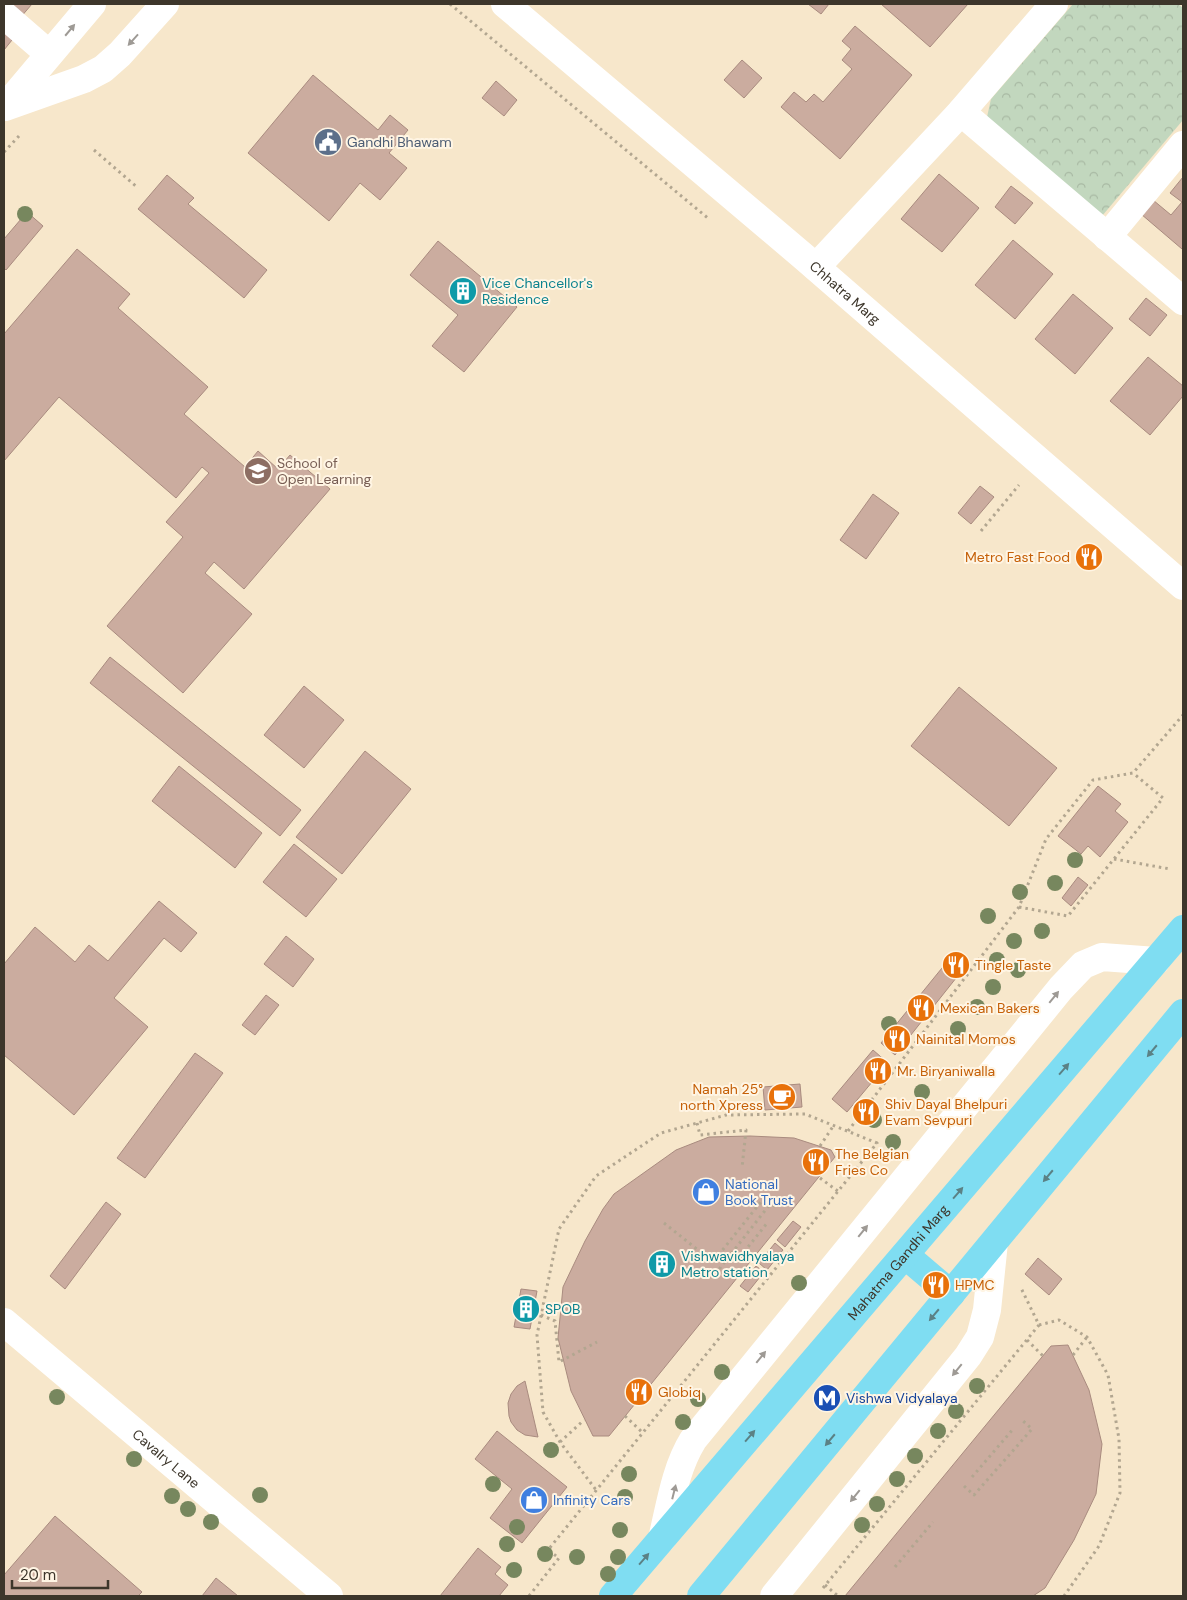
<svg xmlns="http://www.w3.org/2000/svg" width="1187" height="1600" font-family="'DM Sans',sans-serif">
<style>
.forest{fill:url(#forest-crowns)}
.building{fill:#cbac9f;stroke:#a98b7f}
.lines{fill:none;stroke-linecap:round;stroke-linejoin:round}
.path{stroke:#b2a690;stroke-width:3;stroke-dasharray:2.5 4;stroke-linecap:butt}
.minor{stroke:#fff;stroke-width:28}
.major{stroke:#7fddf2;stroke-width:28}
.tree{fill:#77875e}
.oneway{fill:#9e9a95}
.oneway2{fill:#5b8185}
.labels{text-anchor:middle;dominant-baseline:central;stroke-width:4;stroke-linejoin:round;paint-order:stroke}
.service-label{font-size:14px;fill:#4e5e75;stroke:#fff5e4;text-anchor:start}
.culture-label{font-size:14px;fill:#0d838f;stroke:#fff5e4;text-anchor:start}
.street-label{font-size:14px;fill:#3d362b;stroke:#fff5e4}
.education-label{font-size:14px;fill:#785e54;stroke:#fff5e4;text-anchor:start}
.food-label{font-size:14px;fill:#c56008;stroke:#fff5e4;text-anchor:start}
.shop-label{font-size:14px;fill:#366cbe;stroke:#fff5e4;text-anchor:start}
.transit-label{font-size:14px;fill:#164399;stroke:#fff5e4;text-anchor:start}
</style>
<defs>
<pattern id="forest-crowns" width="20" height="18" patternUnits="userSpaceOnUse" patternTransform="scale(1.25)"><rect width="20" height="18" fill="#c2d7be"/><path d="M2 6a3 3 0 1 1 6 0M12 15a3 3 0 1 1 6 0" fill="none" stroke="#a8b9a3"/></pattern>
</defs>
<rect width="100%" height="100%" fill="#f7e7cb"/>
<polygon class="forest" points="1073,4 1178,4 1183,8 1183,120 1102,216 987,117 991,99"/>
<g class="building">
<polygon points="4,4 32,4 20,18"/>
<polygon points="808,4 829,4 821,14"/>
<polygon points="881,4 968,4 930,47"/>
<polygon points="4,25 16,35 4,50"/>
<polygon points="855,26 912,75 840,159 781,107 794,92 806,102 814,94 823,102 852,69 842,60 851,49 842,41"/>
<polygon points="742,60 762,78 744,98 724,80"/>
<polygon points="313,75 378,130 390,115 408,130 389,153 407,168 380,200 360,183 329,221 248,153"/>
<polygon points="496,81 517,100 504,116 482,98"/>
<polygon points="939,174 979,208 942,252 901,219"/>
<polygon points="167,175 194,198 188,204 267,270 244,298 138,209"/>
<polygon points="1183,177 1183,248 1182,249 1141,214 1153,200 1171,215 1182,202 1170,193"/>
<polygon points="1011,186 1033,203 1015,224 995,207"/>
<polygon points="27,212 43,226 6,270 4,268 4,239"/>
<polygon points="1013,240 1053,274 1015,319 975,285"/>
<polygon points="438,241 517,307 464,372 432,346 458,315 410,275"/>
<polygon points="77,249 130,294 118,308 208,387 184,414 245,467 258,451 278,469 290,455 330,489 244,589 214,562 205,573 252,614 183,693 107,626 183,537 166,522 209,473 202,467 176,498 59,397 4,461 4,334"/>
<polygon points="1073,294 1113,328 1075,374 1035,339"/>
<polygon points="1146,298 1167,315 1150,336 1129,319"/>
<polygon points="1148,357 1183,386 1183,396 1150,435 1110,401"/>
<polygon points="980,486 994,497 971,524 958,513"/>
<polygon points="873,494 899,513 866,559 840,540"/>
<polygon points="110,657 301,810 280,836 90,683"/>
<polygon points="304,686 344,720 304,768 264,735"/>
<polygon points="959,687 1057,768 1009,826 911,746"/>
<polygon points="365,751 411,789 342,874 296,837"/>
<polygon points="179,766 262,833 235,868 152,801"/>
<polygon points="1098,786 1121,804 1115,811 1128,822 1100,857 1088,846 1081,854 1058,836"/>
<polygon points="294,844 337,879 306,917 263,882"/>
<polygon points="1078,877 1088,885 1071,906 1062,898"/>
<polygon points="159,901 197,933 181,952 164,938 114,998 148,1027 74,1115 4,1055 4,964 35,927 75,962 89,945 108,961"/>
<polygon points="286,936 314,959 293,987 264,964"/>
<polygon points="955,952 968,963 895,1055 881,1043"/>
<polygon points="266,995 279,1005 255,1035 242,1025"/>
<polygon points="873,1050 888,1063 847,1112 832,1099"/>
<polygon points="195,1053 223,1073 145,1178 117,1158"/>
<polygon points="800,1084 802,1107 765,1110 763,1087"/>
<polygon points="750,1136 794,1138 831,1150 835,1157 609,1436 593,1436 571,1391 558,1338 563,1287 585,1241 603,1209 614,1194 676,1150 709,1137"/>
<polygon points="106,1202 121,1214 65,1289 50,1276"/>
<polygon points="793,1221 801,1227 785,1247 777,1240"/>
<polygon points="775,1243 783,1250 767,1270 759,1263"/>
<polygon points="1038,1258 1062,1279 1049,1295 1025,1274"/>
<polygon points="756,1266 764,1272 748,1292 740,1286"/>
<polygon points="521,1289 537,1291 530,1329 514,1327"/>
<polygon points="1068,1345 1089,1390 1102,1444 1096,1494 1074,1540 1045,1588 1033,1596 845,1596 1051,1346"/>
<polygon points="525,1381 538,1437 525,1435 517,1430 511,1422 509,1416 508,1403 511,1394 517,1386"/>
<polygon points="497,1431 567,1487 522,1543 490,1518 512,1489 475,1459"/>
<polygon points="55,1516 142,1592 138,1596 4,1596 4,1575"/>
<polygon points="478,1548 501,1567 495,1574 508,1585 499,1596 440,1596"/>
<polygon points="216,1578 238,1596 202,1596"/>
</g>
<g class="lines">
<g class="path">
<polyline points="450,4 709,219"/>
<polyline points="94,150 138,188"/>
<polyline points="4,152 19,136"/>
<polyline points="981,531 1019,485"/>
<polyline points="1114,859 1170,869"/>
<polyline points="1019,907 1068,916 1163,798 1133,773"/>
<polyline points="697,1123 700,1135 746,1130 742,1168"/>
<polyline points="848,1131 1019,907 1046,839 1093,780 1133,773 1183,715"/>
<polyline points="820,1146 834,1125"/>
<polyline points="820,1178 839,1192"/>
<polyline points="664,1223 713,1262 764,1198 778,1209"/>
<polyline points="736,1262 768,1222"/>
<polyline points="726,1273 720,1268 771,1203"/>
<polyline points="541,1315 555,1321 559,1362 597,1342"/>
<polyline points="1039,1325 1059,1320 1087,1337 1108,1375 1119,1439 1120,1493 1099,1546 1064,1596"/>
<polyline points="1027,1340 1043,1356"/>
<polyline points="1073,1355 1087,1337"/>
<polyline points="625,1416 643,1433"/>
<polyline points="560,1442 584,1420"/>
<polyline points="972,1477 1014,1428"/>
<polyline points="964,1486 974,1495 1032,1429 1022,1420"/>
<polyline points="895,1567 933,1522"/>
<polyline points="825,1585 838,1596"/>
<polyline points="823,1588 1039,1325 1021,1288"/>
<polyline points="529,1596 559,1558 548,1550 877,1143 805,1114 726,1115 661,1133 596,1176 559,1229 537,1335 543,1412 560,1442 596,1490"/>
</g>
<g class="minor">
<path id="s1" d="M 505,4 L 804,257 L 1183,586"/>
<polyline points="4,15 49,54"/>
<polyline points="6,106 92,4"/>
<polyline points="5,107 84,79 103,69 120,54 165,4"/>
<polyline points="961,112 1183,301"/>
<polyline points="1107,237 1183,145"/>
<polyline points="816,267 961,112 1054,4"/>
<path id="s2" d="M 4,1322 L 329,1596"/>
<path d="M 662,1539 C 670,1506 675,1469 693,1440 L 1061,988 L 1083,965 L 1102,957 L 1156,961"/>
<polyline points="774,1596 968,1356 980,1337 987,1310 994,1242"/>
</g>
<g class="major">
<polyline points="905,1255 951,1294"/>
<path id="s3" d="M 613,1596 L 1183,929"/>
<polyline points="701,1596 1183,1013"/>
</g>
</g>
<g class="tree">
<circle cx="25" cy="214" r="8"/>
<circle cx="1075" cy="860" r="8"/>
<circle cx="1055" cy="883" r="8"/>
<circle cx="1020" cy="892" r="8"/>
<circle cx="988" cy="916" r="8"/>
<circle cx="1042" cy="931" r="8"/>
<circle cx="1014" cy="941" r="8"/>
<circle cx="997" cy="960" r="8"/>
<circle cx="1018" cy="970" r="8"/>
<circle cx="993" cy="987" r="8"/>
<circle cx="977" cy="1007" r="8"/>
<circle cx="889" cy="1024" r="8"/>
<circle cx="958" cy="1029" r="8"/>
<circle cx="922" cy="1092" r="8"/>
<circle cx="874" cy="1120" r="8"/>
<circle cx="893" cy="1142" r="8"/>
<circle cx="799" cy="1283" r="8"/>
<circle cx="722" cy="1372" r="8"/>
<circle cx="977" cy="1386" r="8"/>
<circle cx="57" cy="1397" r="8"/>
<circle cx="698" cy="1399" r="8"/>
<circle cx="956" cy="1411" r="8"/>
<circle cx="683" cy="1422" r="8"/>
<circle cx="938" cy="1431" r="8"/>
<circle cx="551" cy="1450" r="8"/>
<circle cx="915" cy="1456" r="8"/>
<circle cx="134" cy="1459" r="8"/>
<circle cx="629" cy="1474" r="8"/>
<circle cx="897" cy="1479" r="8"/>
<circle cx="493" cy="1484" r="8"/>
<circle cx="260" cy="1495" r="8"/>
<circle cx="172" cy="1496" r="8"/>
<circle cx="625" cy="1497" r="8"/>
<circle cx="877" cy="1504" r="8"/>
<circle cx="188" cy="1509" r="8"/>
<circle cx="211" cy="1522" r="8"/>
<circle cx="862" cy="1525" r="8"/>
<circle cx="517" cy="1527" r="8"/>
<circle cx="620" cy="1530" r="8"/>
<circle cx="507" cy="1544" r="8"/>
<circle cx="545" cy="1554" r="8"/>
<circle cx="577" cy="1557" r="8"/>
<circle cx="618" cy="1557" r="8"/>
<circle cx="514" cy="1570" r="8"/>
<circle cx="608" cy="1574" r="8"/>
</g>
<defs><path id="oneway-solid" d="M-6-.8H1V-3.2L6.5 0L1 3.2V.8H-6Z" transform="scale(1.25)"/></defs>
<g class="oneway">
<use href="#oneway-solid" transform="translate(70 30) rotate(-50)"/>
<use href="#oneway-solid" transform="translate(133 40) rotate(132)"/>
<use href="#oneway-solid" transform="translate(1054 997) rotate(-51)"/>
<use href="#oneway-solid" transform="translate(863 1231) rotate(-51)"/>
<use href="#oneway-solid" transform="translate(761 1357) rotate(-51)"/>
<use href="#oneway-solid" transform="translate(957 1370) rotate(129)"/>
<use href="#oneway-solid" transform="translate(674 1492) rotate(-76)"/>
<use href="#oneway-solid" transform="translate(855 1496) rotate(129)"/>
</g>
<g class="oneway2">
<use href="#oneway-solid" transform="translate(1152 1051) rotate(130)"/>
<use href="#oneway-solid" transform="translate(1064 1069) rotate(-49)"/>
<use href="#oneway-solid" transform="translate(1048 1176) rotate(130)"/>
<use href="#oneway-solid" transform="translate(958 1193) rotate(-49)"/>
<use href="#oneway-solid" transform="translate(934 1315) rotate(130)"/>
<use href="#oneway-solid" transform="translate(750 1436) rotate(-49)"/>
<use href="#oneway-solid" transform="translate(830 1440) rotate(130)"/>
<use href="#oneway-solid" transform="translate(644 1559) rotate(-49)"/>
</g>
<defs>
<symbol id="civic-disc" viewBox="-11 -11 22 22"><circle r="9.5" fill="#5c6f8a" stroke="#fff5e4"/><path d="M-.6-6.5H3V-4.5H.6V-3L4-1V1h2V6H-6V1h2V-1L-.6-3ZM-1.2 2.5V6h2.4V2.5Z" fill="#fff"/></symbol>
<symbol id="building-disc" viewBox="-11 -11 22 22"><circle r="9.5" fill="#0f9aa8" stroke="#fff5e4"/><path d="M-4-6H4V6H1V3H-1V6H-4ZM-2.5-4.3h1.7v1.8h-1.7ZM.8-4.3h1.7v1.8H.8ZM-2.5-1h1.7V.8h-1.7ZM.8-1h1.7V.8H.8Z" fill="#fff"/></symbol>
<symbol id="university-disc" viewBox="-11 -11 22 22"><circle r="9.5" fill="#8d6e63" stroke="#fff5e4"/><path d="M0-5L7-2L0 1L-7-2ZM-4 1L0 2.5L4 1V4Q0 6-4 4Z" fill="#fff"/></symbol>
<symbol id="restaurant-disc" viewBox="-11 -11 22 22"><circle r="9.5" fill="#e8710a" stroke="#fff5e4"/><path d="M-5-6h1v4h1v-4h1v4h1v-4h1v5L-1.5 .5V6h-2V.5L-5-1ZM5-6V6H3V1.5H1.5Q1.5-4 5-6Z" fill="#fff"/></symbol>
<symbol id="cafe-disc" viewBox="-11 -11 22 22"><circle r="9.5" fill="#e8710a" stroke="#fff5e4"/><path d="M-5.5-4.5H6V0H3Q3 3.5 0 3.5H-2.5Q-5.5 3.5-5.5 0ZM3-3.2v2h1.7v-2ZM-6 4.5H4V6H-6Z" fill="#fff"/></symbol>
<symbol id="shop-disc" viewBox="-11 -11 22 22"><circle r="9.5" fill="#3f7fe0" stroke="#fff5e4"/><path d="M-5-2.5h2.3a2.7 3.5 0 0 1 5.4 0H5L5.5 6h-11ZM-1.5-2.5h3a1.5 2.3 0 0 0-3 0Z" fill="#fff"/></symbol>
<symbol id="metro-disc" viewBox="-11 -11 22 22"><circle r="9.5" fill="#1a4fb4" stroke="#fff5e4"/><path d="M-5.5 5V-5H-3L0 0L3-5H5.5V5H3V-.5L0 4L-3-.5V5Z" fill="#fff"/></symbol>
</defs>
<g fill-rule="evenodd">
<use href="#civic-disc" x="312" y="126" width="32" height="32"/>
<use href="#building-disc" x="447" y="275" width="32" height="32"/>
<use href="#university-disc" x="242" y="455" width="32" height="32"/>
<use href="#restaurant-disc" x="1073" y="541" width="32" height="32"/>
<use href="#restaurant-disc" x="940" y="949" width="32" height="32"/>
<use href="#restaurant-disc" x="905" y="992" width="32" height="32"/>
<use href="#restaurant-disc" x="881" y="1023" width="32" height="32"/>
<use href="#restaurant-disc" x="862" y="1055" width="32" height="32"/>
<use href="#cafe-disc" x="766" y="1081" width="32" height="32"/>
<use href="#restaurant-disc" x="850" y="1096" width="32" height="32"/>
<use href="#restaurant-disc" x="800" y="1146" width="32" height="32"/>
<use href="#shop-disc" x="690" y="1176" width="32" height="32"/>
<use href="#building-disc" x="646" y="1248" width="32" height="32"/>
<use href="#restaurant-disc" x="920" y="1269" width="32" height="32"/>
<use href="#building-disc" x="510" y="1293" width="32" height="32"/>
<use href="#restaurant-disc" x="623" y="1376" width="32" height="32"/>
<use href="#metro-disc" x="811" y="1382" width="32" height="32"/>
<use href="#shop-disc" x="518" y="1484" width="32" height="32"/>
</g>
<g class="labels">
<g class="service-label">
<text x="347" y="142">Gandhi Bhawam</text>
</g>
<g class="culture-label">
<text x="482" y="283">Vice Chancellor's<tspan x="482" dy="16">Residence</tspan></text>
<text x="681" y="1256">Vishwavidhyalaya<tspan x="681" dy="16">Metro station</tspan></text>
<text x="545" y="1309">SPOB</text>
</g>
<g class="street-label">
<text stroke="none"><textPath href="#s1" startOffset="446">Chhatra Marg</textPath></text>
<text stroke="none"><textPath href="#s3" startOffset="439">Mahatma Gandhi Marg</textPath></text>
<text stroke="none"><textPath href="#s2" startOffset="212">Cavalry Lane</textPath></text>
</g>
<g class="education-label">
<text x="277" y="463">School of<tspan x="277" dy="16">Open Learning</tspan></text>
</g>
<g class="food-label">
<text x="1070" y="557" text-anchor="end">Metro Fast Food</text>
<text x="975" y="965">Tingle Taste</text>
<text x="940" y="1008">Mexican Bakers</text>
<text x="916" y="1039">Nainital Momos</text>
<text x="897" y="1071">Mr. Biryaniwalla</text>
<text x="763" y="1089" text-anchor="end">Namah 25°<tspan x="763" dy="16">north Xpress</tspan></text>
<text x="885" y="1104">Shiv Dayal Bhelpuri<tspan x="885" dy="16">Evam Sevpuri</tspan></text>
<text x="835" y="1154">The Belgian<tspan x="835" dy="16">Fries Co</tspan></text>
<text x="955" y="1285">HPMC</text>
<text x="658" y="1392">Globiq</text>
</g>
<g class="shop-label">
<text x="725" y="1184">National<tspan x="725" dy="16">Book Trust</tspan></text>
<text x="553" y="1500">Infinity Cars</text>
</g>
<g class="transit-label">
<text x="846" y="1398">Vishwa Vidyalaya</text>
</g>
</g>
<rect width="1187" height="1600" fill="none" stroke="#3d362b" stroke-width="10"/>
<path d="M12 1580v8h96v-8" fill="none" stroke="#3d362b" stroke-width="2.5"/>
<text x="20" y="1580" font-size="15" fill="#3d362b" stroke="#fff5e4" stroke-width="4" paint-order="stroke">20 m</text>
</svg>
